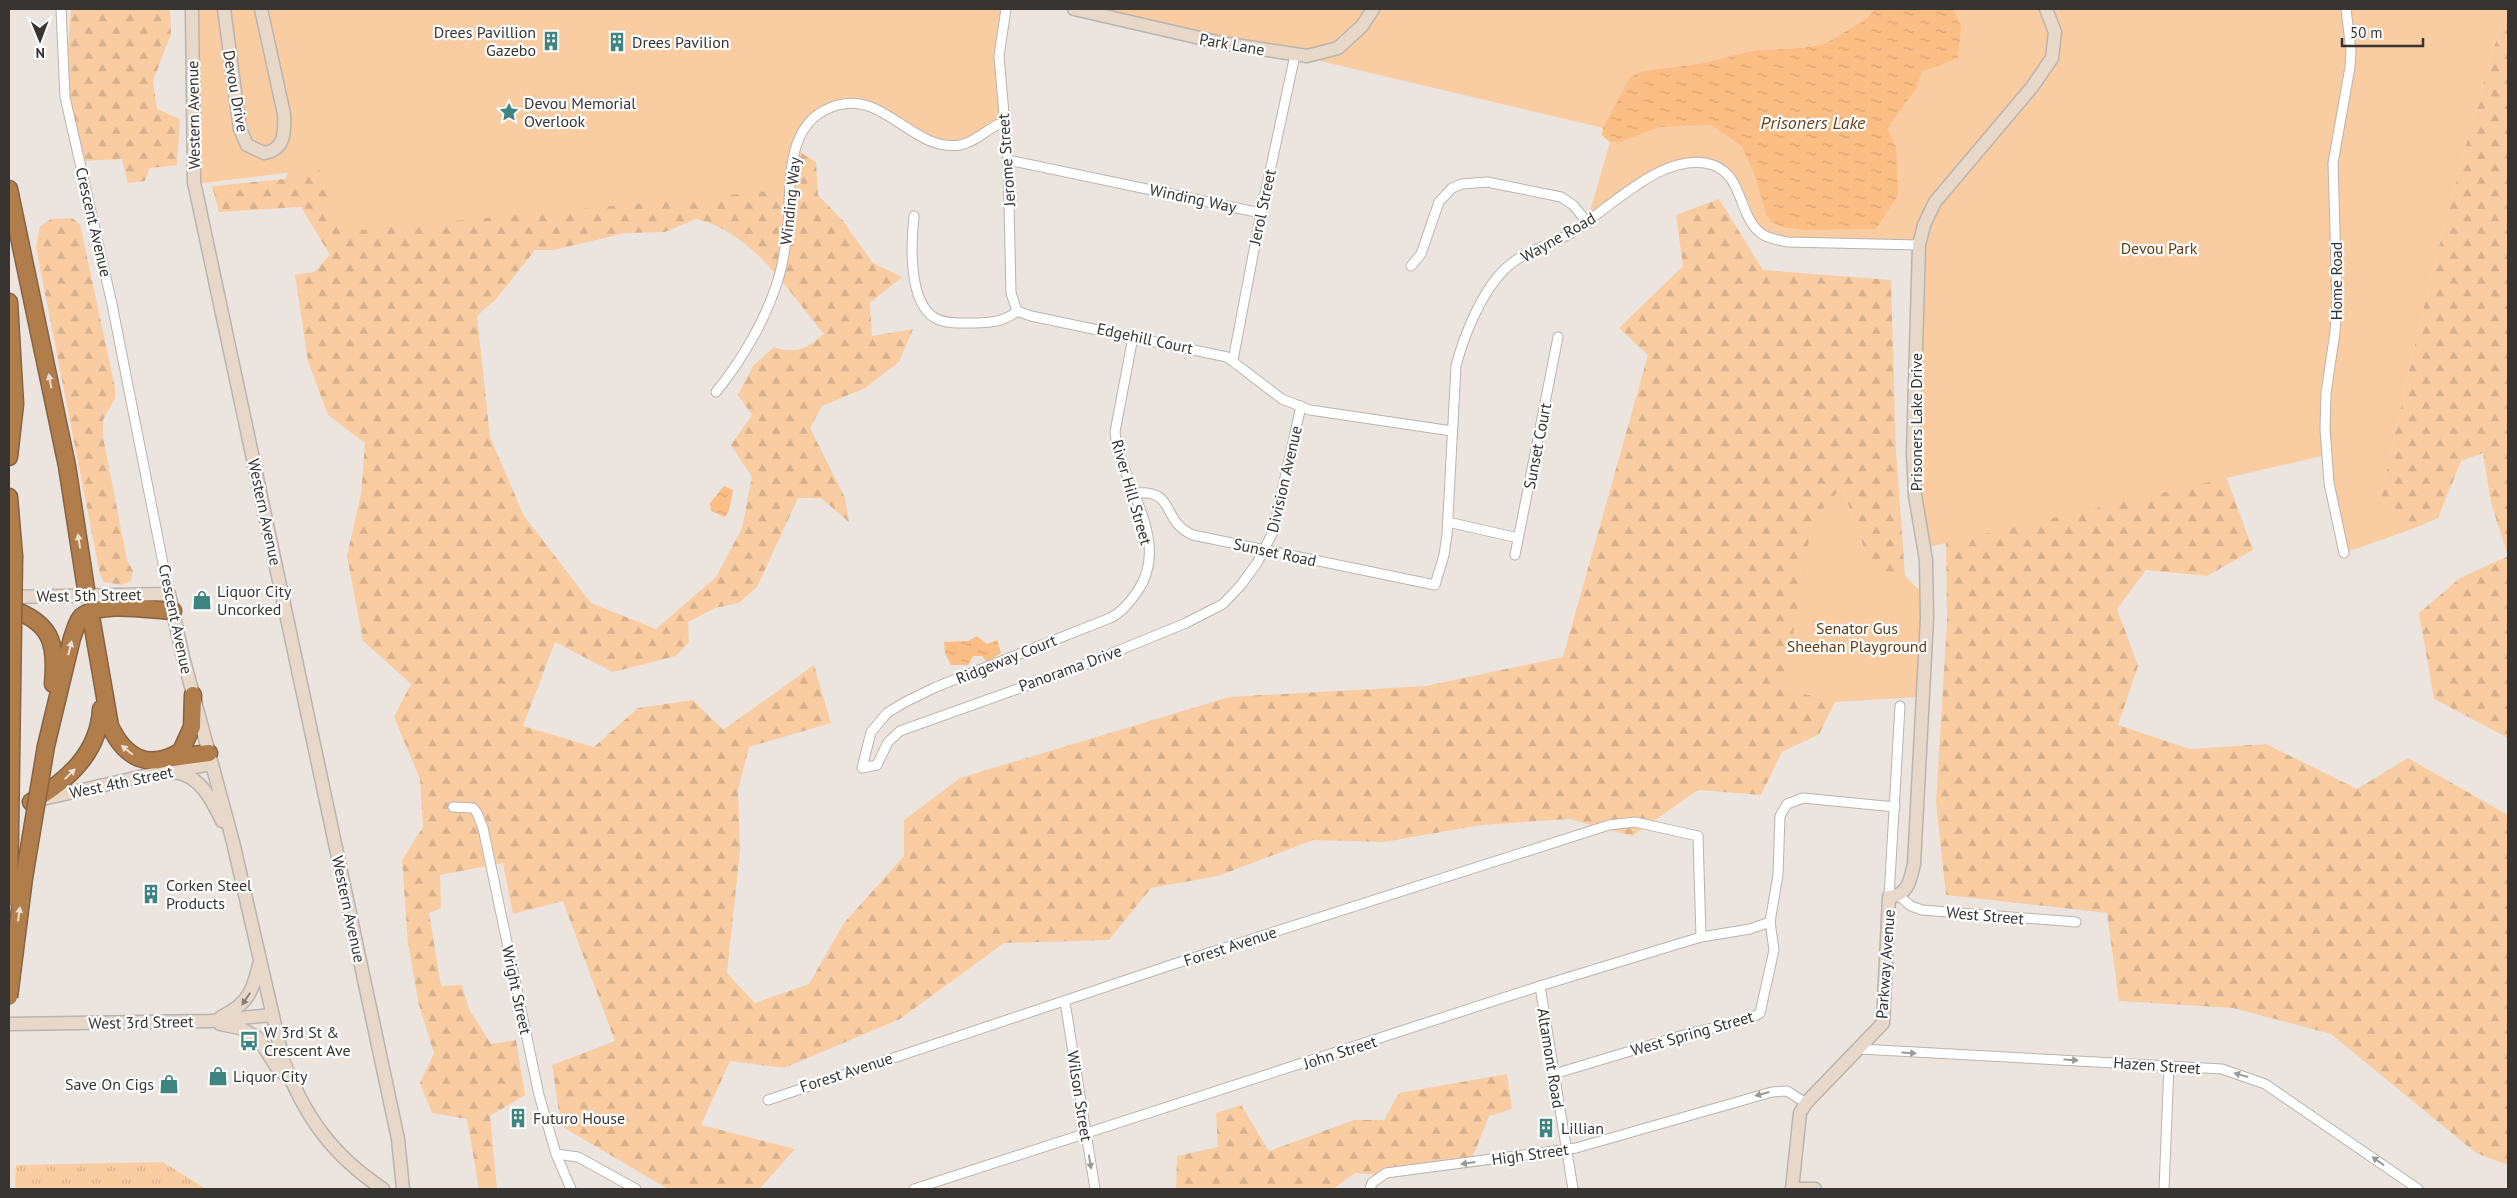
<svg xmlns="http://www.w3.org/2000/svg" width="2517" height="1198" font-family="'PT Sans',sans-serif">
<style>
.grass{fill:url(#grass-tufts)}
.forest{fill:url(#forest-firs);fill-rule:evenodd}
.park{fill:#facca2}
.water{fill:url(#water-ripples)}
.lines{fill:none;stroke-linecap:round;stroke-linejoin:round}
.street-casing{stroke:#bab4ae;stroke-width:11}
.secondary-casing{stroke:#bab4ae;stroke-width:15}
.highway-casing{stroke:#866342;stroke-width:19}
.street{stroke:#fff;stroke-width:9}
.secondary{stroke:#e8d8c9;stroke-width:12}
.highway{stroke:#b17d4b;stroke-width:16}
.highway-bridge-casing{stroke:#866342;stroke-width:19;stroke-linecap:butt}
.highway-bridge{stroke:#b17d4b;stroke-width:16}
.oneway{fill:#ecded2}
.oneway2{fill:#877e76}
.oneway3{fill:#9b9a98}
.labels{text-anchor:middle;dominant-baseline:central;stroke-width:4.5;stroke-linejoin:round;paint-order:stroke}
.poi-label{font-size:16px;fill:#373432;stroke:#fff;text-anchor:start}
.street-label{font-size:16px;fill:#373432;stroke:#fff}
.park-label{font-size:16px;fill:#623b10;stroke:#fff}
.water-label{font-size:18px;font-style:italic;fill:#6a4219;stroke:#fff}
</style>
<defs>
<pattern id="grass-tufts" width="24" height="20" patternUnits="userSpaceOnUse" patternTransform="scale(1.25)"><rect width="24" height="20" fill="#facca2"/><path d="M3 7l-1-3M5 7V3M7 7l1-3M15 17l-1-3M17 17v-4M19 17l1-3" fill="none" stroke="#d7b08c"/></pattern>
<pattern id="forest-firs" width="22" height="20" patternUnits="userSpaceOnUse" patternTransform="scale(1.25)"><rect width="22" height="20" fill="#facca2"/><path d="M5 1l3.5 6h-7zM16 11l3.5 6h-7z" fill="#d7b08c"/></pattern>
<pattern id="water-ripples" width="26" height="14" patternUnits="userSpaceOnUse" patternTransform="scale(1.25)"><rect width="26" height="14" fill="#fbbe85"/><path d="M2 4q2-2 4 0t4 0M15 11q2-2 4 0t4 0" fill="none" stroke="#d8a473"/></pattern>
</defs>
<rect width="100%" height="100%" fill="#ece5df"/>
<polygon class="grass" points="163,1162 206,1189 15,1189 16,1165"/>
<g class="forest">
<polygon points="71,9 170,9 171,34 153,81 157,109 180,119 177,165 150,168 145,181 128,183 122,159 85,161 69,99 68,49"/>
<path d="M 978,9 L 896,121 L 847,103 L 811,119 L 795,149 L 816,162 L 818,195 L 843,221 L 873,263 L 902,277 L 870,303 L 872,336 L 913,329 L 899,362 L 865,388 L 822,406 L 810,428 L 845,498 L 849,522 L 821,498 L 798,498 L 757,587 L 739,603 L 715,608 L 688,622 L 689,642 L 676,656 L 613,672 L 555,642 L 523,726 L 594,747 L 638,708 L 693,700 L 723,730 L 814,665 L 831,723 L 749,747 L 738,790 L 740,850 L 727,973 L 755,1003 L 809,984 L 844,923 L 904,856 L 904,820 L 960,778 L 1229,697 L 1426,686 L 1563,657 L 1648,355 L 1619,328 L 1683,266 L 1676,215 L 1719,199 L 1763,270 L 1891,280 L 1896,451 L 1905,576 L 1874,576 L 1842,487 L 1784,688 L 1835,702 L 1819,734 L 1782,752 L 1761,795 L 1698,790 L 1632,836 L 1569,819 L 1481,825 L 1384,842 L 1313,840 L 1218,876 L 1151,888 L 1109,940 L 1004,943 L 900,1019 L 784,1068 L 730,1061 L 701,1125 L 795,1149 L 761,1187 L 762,1189 L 668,1189 L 561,1126 L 552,1065 L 615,1041 L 563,901 L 513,914 L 503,863 L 440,875 L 441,908 L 429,913 L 441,986 L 462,985 L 469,1009 L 491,1044 L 516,1040 L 525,1095 L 490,1116 L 497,1189 L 479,1189 L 467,1119 L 432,1113 L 420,1083 L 434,1053 L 419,1005 L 408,943 L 402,860 L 423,827 L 420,779 L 394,717 L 411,684 L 363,641 L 347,556 L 361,494 L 365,443 L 328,415 L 308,361 L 295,275 L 314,272 L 330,255 L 301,207 L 219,212 L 212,186 L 285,179 L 299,151 ZM 696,219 C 754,233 788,291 824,334 C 808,348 795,355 774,347 L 753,366 L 738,395 L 752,415 L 731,445 L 752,477 L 742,528 L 716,577 L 656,629 L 591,603 L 524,516 L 490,437 L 477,316 L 497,298 L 535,250 L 554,250 L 625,233 L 665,232 Z"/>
<polygon points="2077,9 2207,425 2253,550 2207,576 2146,570 2117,609 2138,666 2118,725 2190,749 2266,744 2357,789 2408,758 2508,815 2508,1165 2476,1153 2331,1034 2233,1008 2119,1001 2107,913 1946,895 1936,802 1947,622 1946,543 1930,518"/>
<path d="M 2508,18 L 2508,738 L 2434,699 L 2419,613 L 2460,578 L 2508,556 L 2491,503 L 2483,453 L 2461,461 L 2438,518 L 2412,529 L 2381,499 C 2414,338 2454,178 2502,21 Z"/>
<polygon points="72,218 80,224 115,388 115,398 103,420 103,437 127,560 133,571 131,581 122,585 104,582 100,574 36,247 40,226 51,219"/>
<polygon points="1507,1074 1512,1109 1489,1116 1471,1161 1381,1175 1355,1173 1333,1189 1176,1189 1177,1156 1218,1147 1216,1113 1241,1105 1269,1151 1354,1120 1384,1120 1399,1093"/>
</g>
<g class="park">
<polygon points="192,9 1006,9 1000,38 1003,122 975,139 940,144 860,104 825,110 802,131 790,189 340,232 319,169 195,184"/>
<path d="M 1074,9 L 2508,9 L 2508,18 L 2502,21 C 2454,178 2414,338 2381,499 L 2412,529 L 2344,553 L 2326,455 L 1924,548 L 1915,495 L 1919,245 L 1787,242 L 1762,233 L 1739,193 L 1715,165 L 1676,164 L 1587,222 L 1610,142 L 1602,135 L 1603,128 L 1295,55 Z"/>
<polygon points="1842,487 1874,576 1905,576 1921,592 1918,697 1835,702 1784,688 1812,521"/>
</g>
<g class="water">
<polygon points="1874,9 1954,9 1961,27 1958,58 1921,72 1917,87 1887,129 1896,147 1898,195 1876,229 1804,230 1782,227 1771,222 1766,214 1754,173 1742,146 1711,125 1659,127 1620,142 1610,142 1602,135 1603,128 1630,77 1643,71 1700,64 1751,51 1802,48 1825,44 1868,18"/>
<polygon points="724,486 733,490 729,510 725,517 711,511 710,503"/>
<polygon points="977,636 987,644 997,640 1001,653 987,662 982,656 973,656 968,665 951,665 945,653 944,642 968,641"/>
</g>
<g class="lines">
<defs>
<g id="street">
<polyline points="61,9 65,97 112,304 169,594"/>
<polyline points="1006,9 999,56 1008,160 1011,293 1017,311"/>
<polyline points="1008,160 1261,213"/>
<path d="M 914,216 C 911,243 908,302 935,318 C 945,324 961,323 973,323 C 988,323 1005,322 1017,311"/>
<polyline points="1411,266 1421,254 1439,202 1452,188 1462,184 1487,182 1561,197 1573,205 1587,222"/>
<polyline points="1017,311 1031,316 1227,357 1282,399 1310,410 1452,431"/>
<path d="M 1133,337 L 1115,432 C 1120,484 1173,541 1137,592 C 1129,603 1122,612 1110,618 L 936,687 L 905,702 L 887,713 L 871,732 L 862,768 L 877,765 L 888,742 L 900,731 L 1076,668 L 1186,623 L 1223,604 L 1241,585 L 1257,563 L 1273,532 L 1301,406"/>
<polyline points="1233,360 1261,213 1295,55"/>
<path d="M 716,392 C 742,360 766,319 778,280 C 784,261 786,243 788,224 C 791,180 785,119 838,105 C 885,92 913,152 960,145 C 976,142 988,128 1003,122"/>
<path d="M 1134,493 C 1178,489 1159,520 1193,535 L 1435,585 L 1444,555 L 1447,535 L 1456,366 C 1464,335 1482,291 1505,269 C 1524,250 1550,246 1571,233 C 1608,210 1666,148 1713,165 C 1744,176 1738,217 1762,234 C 1769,239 1779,240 1787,242 L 1919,245"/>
<polyline points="1448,522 1518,538"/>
<polyline points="2344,553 2329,483 2325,429 2326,393 2335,332 2337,302 2333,163 2350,67 2351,51 2346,9"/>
<polyline points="1515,555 1558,337"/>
<polyline points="453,807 473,808 477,813 483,828 539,1095 556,1154 571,1189"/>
<polyline points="1899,896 1911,906 1922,910 2076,922"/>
<polyline points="1889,897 1900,706"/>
<polyline points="1540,986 1573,1189"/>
<polyline points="1065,1002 1095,1189"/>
<polyline points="1860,1049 2222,1069 2265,1084 2418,1189"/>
<polyline points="1554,1074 1687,1034 1750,1019 1760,1013 1774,950 1770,922 1778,875 1780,816 1787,804 1803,798 1895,807"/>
<polyline points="768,1100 1174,964 1609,825 1635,822 1698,836 1701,937"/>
<polyline points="556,1154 578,1157 636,1189"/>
<polyline points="914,1189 1540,986 1701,937 1750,929 1770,922"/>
<polyline points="1370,1189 1372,1183 1386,1173 1576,1148 1772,1092 1787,1091 1806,1103"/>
<polyline points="2164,1189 2169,1065"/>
</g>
<g id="secondary">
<polyline points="192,9 194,182 398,1139 403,1189"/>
<path d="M 224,9 L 240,129 L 247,145 L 264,153 C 285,150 285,132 284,114 L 261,9"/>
<polyline points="1074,9 1222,43 1307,56 1338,48 1362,26 1373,9"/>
<path d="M 9,597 L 169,594 L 183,657 L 233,842 L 283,1060 C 305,1117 332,1155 383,1189"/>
<path d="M 174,772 C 200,775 212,800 222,821"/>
<polyline points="38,800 153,774 212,764"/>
<path d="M 221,1017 C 249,1004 253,990 260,961"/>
<polyline points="9,1024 211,1021 272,1015"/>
<polyline points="220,1024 240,1028 258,1038 276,1066 287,1077"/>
<path d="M 1792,1189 L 1800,1113 L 1806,1103 L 1883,1023 L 1889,897 C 1908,895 1910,881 1914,864 L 1927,618 L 1926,560 L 1915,495 L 1913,453 L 1919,245 L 1924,225 L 1935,202 L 2032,87 L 2052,58 L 2055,32 L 2046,9"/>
<polyline points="1798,1189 1815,1189"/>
</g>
<g id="highway">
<polyline points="9,189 67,466 86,589"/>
<polyline points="9,302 15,404 9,457"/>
<polyline points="9,497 14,556"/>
<path d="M 9,608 C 51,622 57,642 53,684"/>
<path d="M 92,622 L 110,726 C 125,758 149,771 181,751 L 192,727 L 193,695"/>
<path d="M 46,746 L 72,638 C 75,631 76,622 82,616 C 102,601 149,610 173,611"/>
<polyline points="172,758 209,753"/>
<path d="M 31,802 C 67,781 99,753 101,709"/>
</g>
</defs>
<use href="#street" class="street-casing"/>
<use href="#secondary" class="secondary-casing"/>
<use href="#highway" class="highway-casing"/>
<use href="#street" class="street"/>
<use href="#secondary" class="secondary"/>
<use href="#highway" class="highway"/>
<defs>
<g id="highway-bridge">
<polyline points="9,898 14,556"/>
<polyline points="9,997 24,878 46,746"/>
</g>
</defs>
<use href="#highway-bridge" class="highway-bridge-casing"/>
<use href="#highway-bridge" class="highway-bridge"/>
</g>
<defs><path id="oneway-solid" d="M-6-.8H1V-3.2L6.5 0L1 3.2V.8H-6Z" transform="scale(1.25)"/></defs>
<g class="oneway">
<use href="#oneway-solid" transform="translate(50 381) rotate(-101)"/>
<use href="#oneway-solid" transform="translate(79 541) rotate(-99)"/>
<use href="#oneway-solid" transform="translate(70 648) rotate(-76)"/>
<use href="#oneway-solid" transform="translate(127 750) rotate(-140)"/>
<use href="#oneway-solid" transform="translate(70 774) rotate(-45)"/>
<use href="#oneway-solid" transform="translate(19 914) rotate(-82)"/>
</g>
<use class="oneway2" href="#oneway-solid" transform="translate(246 999) rotate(124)"/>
<g class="oneway3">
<use href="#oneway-solid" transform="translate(1909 1053) rotate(3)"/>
<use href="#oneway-solid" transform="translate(2071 1060) rotate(3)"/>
<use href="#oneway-solid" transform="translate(2241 1075) rotate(-164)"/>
<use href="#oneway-solid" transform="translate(1762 1094) rotate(165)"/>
<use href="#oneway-solid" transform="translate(2378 1161) rotate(-144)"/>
<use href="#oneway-solid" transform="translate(1090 1162) rotate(81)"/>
<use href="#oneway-solid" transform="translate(1468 1163) rotate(172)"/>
</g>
<defs>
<symbol id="building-bare" viewBox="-9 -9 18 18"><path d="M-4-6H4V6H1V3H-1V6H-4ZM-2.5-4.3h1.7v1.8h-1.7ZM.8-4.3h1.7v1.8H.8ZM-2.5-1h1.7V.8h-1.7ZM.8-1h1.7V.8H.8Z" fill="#3e8581" stroke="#fff" stroke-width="2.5" paint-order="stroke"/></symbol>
<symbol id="sight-bare" viewBox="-9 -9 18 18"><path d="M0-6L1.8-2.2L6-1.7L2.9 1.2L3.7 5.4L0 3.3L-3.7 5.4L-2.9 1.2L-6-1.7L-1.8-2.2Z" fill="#3e8581" stroke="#fff" stroke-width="2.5" paint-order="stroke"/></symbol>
<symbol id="shop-bare" viewBox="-9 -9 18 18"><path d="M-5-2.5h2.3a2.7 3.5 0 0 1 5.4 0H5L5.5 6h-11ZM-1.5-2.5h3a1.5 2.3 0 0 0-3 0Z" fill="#3e8581" stroke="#fff" stroke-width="2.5" paint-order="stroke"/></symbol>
<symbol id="bus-bare" viewBox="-9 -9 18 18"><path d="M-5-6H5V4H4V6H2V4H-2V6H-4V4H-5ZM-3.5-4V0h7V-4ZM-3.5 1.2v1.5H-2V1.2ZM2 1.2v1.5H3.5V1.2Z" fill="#3e8581" stroke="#fff" stroke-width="2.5" paint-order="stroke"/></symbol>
</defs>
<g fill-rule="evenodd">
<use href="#building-bare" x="537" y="27" width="28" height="28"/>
<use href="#building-bare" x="603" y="28" width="28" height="28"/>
<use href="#sight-bare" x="495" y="98" width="28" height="28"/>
<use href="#shop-bare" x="188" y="586" width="28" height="28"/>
<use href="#building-bare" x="137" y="880" width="28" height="28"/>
<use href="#bus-bare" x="235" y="1027" width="28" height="28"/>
<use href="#shop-bare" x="204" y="1062" width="28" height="28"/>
<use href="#shop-bare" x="155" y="1070" width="28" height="28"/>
<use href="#building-bare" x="504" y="1104" width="28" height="28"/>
<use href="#building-bare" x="1532" y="1114" width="28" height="28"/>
</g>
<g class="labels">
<g class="poi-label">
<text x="536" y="32" text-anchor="end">Drees Pavillion<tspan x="536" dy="18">Gazebo</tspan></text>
<text x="632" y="42">Drees Pavilion</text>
<text x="524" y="103">Devou Memorial<tspan x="524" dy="18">Overlook</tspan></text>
<text x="217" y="591">Liquor City<tspan x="217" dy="18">Uncorked</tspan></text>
<text x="166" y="885">Corken Steel<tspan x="166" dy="18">Products</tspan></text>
<text x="264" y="1032">W 3rd St &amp;<tspan x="264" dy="18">Crescent Ave</tspan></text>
<text x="233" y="1076">Liquor City</text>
<text x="154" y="1084" text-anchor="end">Save On Cigs</text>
<text x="533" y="1118">Futuro House</text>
<text x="1561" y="1128">Lillian</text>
</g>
<g class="street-label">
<text transform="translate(1232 44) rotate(10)">Park Lane</text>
<text transform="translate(236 91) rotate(80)">Devou Drive</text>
<text transform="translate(193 115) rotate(-91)">Western Avenue</text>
<text transform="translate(1006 160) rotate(-94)">Jerome Street</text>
<text transform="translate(1193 198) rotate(12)">Winding Way</text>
<text transform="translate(790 201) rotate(-84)">Winding Way</text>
<text transform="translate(1262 207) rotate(-78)">Jerol Street</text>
<text transform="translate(94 222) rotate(77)">Crescent Avenue</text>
<text transform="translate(1558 237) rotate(-30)">Wayne Road</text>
<text transform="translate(2336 281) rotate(-90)">Home Road</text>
<text transform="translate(1145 338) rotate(12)">Edgehill Court</text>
<text transform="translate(1916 422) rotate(-90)">Prisoners Lake Drive</text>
<text transform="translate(1537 446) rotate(-79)">Sunset Court</text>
<text transform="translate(1284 479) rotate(-77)">Division Avenue</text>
<text transform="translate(1132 492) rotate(74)">River Hill Street</text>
<text transform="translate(265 512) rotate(78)">Western Avenue</text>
<text transform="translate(1275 552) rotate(12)">Sunset Road</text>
<text transform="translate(89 595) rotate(-1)">West 5th Street</text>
<text transform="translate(176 619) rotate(78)">Crescent Avenue</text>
<text transform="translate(1006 659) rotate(-22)">Ridgeway Court</text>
<text transform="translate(1070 668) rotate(-20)">Panorama Drive</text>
<text transform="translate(121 782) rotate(-12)">West 4th Street</text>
<text transform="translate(349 909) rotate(78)">Western Avenue</text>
<text transform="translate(1985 915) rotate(5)">West Street</text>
<text transform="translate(1230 946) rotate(-18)">Forest Avenue</text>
<text transform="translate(1885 964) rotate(-86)">Parkway Avenue</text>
<text transform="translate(517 990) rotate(78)">Wright Street</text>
<text transform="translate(141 1022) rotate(-1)">West 3rd Street</text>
<text transform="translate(1692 1033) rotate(-16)">West Spring Street</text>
<text transform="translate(1340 1052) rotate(-18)">John Street</text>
<text transform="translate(1551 1058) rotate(81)">Altamont Road</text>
<text transform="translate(2157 1065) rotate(4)">Hazen Street</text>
<text transform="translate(846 1072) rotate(-18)">Forest Avenue</text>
<text transform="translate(1080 1096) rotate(81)">Wilson Street</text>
<text transform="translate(1530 1154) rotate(-8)">High Street</text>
</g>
<g class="park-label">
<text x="2159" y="248">Devou Park</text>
<text x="1857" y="628">Senator Gus<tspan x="1857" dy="18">Sheehan Playground</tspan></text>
</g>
<g class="water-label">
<text x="1813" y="122">Prisoners Lake</text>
</g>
</g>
<rect width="2517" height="1198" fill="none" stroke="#373432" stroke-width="20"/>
<g transform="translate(40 40) rotate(179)" stroke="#ffffff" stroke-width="4" paint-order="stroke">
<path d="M0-4L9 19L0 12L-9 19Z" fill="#373432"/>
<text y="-8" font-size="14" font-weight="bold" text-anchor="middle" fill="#373432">N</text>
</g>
<path d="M2342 38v8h81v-8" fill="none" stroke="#373432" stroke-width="2.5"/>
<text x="2350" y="38" font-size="15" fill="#373432" stroke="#ffffff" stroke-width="4" paint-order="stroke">50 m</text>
</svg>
